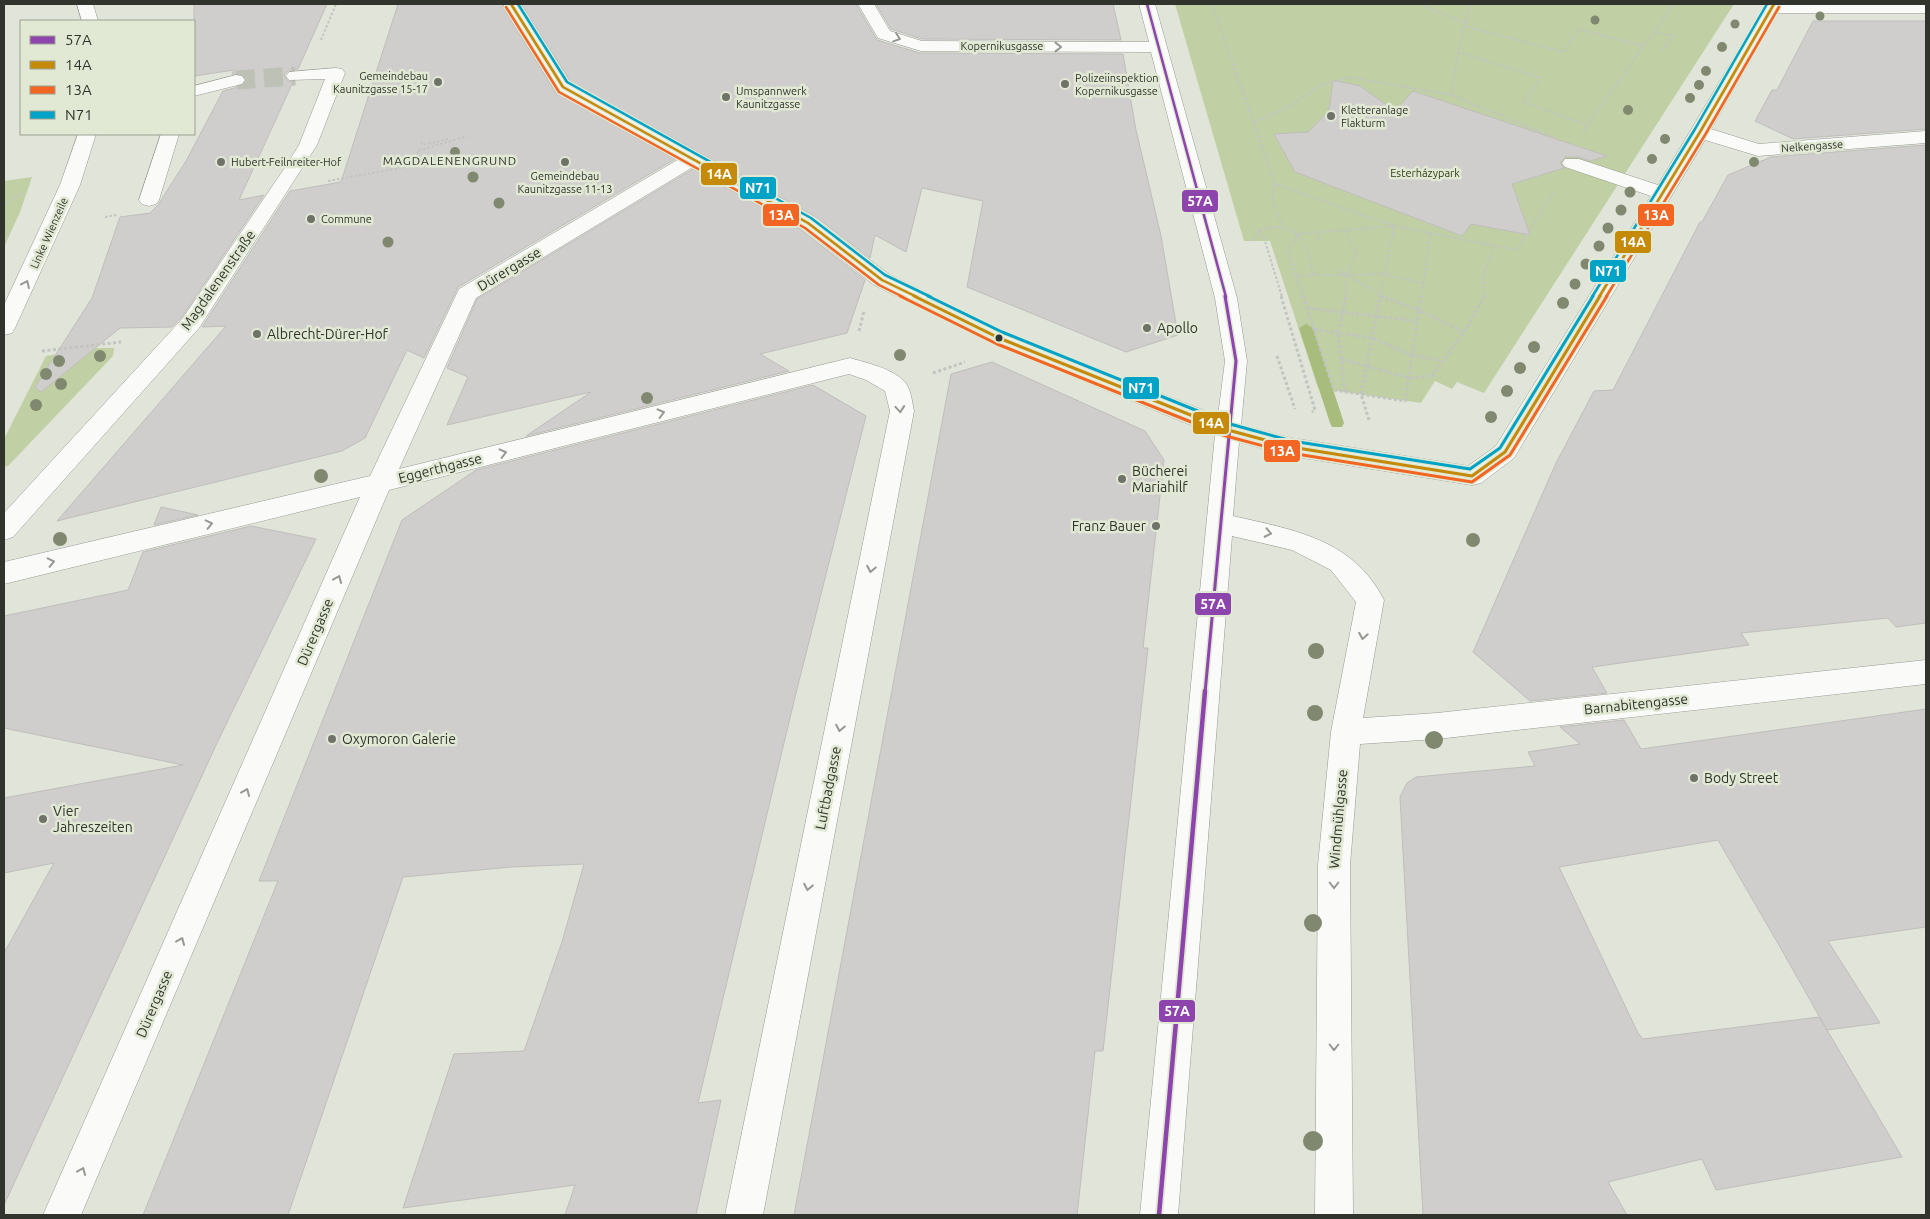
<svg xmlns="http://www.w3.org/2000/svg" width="1930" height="1219" font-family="Ubuntu,sans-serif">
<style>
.green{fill:#c0d0a4}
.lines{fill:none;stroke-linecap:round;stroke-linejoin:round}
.stream{fill:#a8bd7d;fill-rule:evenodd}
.building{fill:#d0cecc;stroke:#bfbebb;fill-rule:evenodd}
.minor-tunnel{stroke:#bdc1b6;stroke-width:19;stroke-dasharray:19 9;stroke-linecap:butt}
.minor-casing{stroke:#969991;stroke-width:1}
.major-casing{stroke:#969991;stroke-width:1}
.path-far1{stroke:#c2c4c0;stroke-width:2;stroke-dasharray:2.5 2;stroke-linecap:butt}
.path{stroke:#c2c4c0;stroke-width:3;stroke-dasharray:3 2.5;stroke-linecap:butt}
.minor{fill:#fafbf9;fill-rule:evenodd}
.major{fill:#fafbf9;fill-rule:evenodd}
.bus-1-far2-casing{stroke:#e1e9d4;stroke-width:5}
.bus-1-far1-casing{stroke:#e1e9d4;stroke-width:6}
.bus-1-casing{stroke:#e1e9d4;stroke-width:8}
.bus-2-far1-casing{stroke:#e1e9d4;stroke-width:5}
.bus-2-casing{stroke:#e1e9d4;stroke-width:6}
.bus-3-far1-casing{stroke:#e1e9d4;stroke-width:5}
.bus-3-casing{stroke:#e1e9d4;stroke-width:6}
.bus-4-far1-casing{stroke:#e1e9d4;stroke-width:5}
.bus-4-casing{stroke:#e1e9d4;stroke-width:6}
.bus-1-far2{stroke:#8e44ad;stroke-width:2.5}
.bus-1-far1{stroke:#8e44ad;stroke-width:3}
.bus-1{stroke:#8e44ad;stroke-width:4.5}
.bus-2-far1{stroke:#c68a0b;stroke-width:2.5}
.bus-2{stroke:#c68a0b;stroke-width:3}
.bus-3-far1{stroke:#f26522;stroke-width:2.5}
.bus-3{stroke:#f26522;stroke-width:3}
.bus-4-far1{stroke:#02a3c6;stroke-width:2.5}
.bus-4{stroke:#02a3c6;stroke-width:3}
.tree{fill:#80896f}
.oneway{stroke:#969892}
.poi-dot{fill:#6e7269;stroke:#e1e9d4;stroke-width:2}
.bus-dot{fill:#31342c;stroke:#e1e9d4;stroke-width:2}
.labels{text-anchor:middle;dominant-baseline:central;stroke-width:5;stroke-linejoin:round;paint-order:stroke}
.far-street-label{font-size:11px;fill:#31342c;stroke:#e1e9d4}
.far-poi-label{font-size:11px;fill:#31342c;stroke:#e1e9d4;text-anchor:start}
.far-park-label{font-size:11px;fill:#323e19;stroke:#e1e9d4}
.far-neighbourhood-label{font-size:12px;letter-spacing:1px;fill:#31342c;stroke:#e1e9d4}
.street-label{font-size:14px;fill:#31342c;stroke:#e1e9d4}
.poi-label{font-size:14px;fill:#31342c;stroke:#e1e9d4;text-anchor:start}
.line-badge{stroke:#e1e9d4;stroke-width:2}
.badge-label{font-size:14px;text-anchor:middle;font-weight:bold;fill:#fff}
</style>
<rect width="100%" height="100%" fill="#e0e4d9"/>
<g class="green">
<polygon points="1175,4 1734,4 1484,393 1457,382 1452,389 1435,381 1421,403 1318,388 1270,241 1244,241"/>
<polygon points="32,177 20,212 4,247 4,181"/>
<polygon points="97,348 114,348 113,356 8,466 4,467 4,439 46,356"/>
</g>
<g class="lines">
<polygon class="stream" points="1306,324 1313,328 1344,423 1342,427 1332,427 1330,423 1299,328"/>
</g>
<g class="building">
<polygon points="194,4 327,4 298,69 289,70 284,75 288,81 293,82 239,200 264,195 182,317 172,327 120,328 41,392 35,387 92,298 120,217 150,213 158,205 186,161 223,91 242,86 246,81 242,74 232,74 234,70 194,76"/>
<polygon points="398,4 501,4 556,93 675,159 458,287 424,358 407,350 365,438 342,451 57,521 226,326 202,327 290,191 341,182"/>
<polygon points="521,4 856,4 877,40 920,53 1123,54 1136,130 1161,236 1178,335 1126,352 967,287 983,201 922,188 906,252 875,235 870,258 816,217 571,82"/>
<polygon points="876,4 1113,4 1121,40 922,39 891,29"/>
<polygon points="1813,21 1926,21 1926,129 1793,139 1755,121 1772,90 1777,90"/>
<polygon points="1333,80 1360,86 1395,111 1413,91 1607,156 1590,161 1579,157 1565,157 1560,163 1564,168 1512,184 1530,235 1471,224 1462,236 1295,172 1274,134 1308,132 1329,111"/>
<polygon points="1926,145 1926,623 1896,627 1888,618 1741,633 1749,645 1592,667 1607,693 1530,701 1473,652 1556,463 1594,391 1613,390 1700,222 1702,222 1728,175 1771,157"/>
<polygon points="693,169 800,229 865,280 847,333 760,354 789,371 526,436 591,392 447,425 468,377 447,368 477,299"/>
<polygon points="992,362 1145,431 1164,460 1143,648 1148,648 1103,1051 1095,1051 1077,1215 794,1215 951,374"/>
<polygon points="813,385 866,416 795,697 698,1103 721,1100 696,1215 565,1215 575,1185 403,1208 454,1054 524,1051 562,942 584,864 512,867 403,877 288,1215 143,1215 278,881 259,881 402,520 476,470"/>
<polygon points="161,507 198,515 154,525"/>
<polygon points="251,526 316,539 217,743 4,1205 4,953 54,863 4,873 4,798 183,765 4,728 4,616 128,590 143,552"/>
<path d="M 1926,709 L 1926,927 L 1828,941 L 1880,1023 L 1827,1030 L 1902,1157 L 1716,1190 L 1702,1159 L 1608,1182 L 1627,1215 L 1423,1215 L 1400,797 L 1407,783 L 1416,777 L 1535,766 L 1528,752 L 1580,744 L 1560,727 L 1624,720 L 1641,749 ZM 1718,840 L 1780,947 L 1827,1030 L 1819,1017 L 1643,1039 L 1638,1033 L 1559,867 Z"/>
</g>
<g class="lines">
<polyline class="minor-tunnel" points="236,80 295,76"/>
<defs>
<g id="minor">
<path d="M 503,4 L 519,4 L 570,83 L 815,219 L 890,275 L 1007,333 L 1218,416 L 1225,361 L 1215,298 L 1151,52 L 921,51 L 878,38 L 858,4 L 874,4 L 890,31 L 922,41 L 1149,42 L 1139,4 L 1155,4 L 1237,298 L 1247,361 L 1241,425 L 1291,438 L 1468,466 L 1496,446 L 1651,196 L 1565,167 L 1562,163 L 1565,159 L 1579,159 L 1658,185 L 1766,4 L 1926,4 L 1926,13 L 1777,13 L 1711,129 L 1759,144 L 1926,131 L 1926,143 L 1758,156 L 1705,140 L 1514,458 L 1481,483 L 1472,485 L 1291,456 L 1239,442 L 1233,516 C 1294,530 1353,539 1384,600 L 1363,718 L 1437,713 L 1926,660 L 1926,684 L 1437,739 L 1360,744 L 1350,865 L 1353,1215 L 1315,1215 L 1318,865 L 1331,732 L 1356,602 L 1331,570 L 1292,550 L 1232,536 L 1178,1215 L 1140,1215 L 1215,435 L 991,343 L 874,285 L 801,227 L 693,167 L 476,298 L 399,469 L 850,358 C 867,363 891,368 904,381 C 911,388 912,402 914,411 L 763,1215 L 725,1215 L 890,411 L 885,391 L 866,380 L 849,374 L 389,490 L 81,1215 L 43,1215 L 360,497 L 4,584 L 4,562 L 370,476 L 459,289 L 679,159 L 557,91 Z"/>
<polygon points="336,68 342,69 345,73 317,145 199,328 13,537 4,540 4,513 183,318 284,169 299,145 325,79 289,80 286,76 289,72"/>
<polygon points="236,75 242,76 245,80 242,84 194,96 194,86"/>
<polygon points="161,134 179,134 159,200 156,204 149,206 142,204 139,200"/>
</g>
<g id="major">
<polygon points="77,4 93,4 98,21 82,21"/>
<polygon points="78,134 96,134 80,185 15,328 12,333 4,335 4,305 60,185"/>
</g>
</defs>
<use href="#minor" class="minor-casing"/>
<use href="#major" class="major-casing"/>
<g class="path-far1">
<polyline points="1212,4 1275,184 1394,226 1517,250 1554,191"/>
<polyline points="1421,4 1465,23"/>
<polyline points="1470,4 1458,52 1541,78 1523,102 1587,125"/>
<polyline points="1723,4 1732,6"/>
<polyline points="1464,26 1563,52 1579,29 1644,46"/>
<polyline points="1654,32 1673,36 1662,50"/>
<polyline points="321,40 336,4"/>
<polyline points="1458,52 1451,95 1554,137"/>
<polyline points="1254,122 1286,108 1322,85 1350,77 1451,95"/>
<polyline points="1584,133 1587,125 1674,4"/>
<polyline points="421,142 423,145 447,139 448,142"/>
<polyline points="328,181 423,164 417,151 467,136"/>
<polyline points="1275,184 1272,199 1282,226"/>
<polyline points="4,205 24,192"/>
<polyline points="105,217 117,215"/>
<polyline points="1259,230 1265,241 1282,297"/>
<polyline points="1346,231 1357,255 1346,274 1346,297"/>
<polyline points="1297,234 1394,226 1380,297"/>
<polyline points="1297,235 1288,252 1303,297"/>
<polyline points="1318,240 1320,233"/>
<path d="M 1252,241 L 1259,230 C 1297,219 1308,242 1313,276"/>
<polyline points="1337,269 1384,297"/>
<polyline points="1296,276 1384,274 1423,283"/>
<polyline points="1421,297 1431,233"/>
<polyline points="1485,297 1482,279 1494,246"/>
</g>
<g class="path">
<polyline points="1281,296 1315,410 1312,412"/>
<polyline points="1303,296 1334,390 1405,401 1421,296"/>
<polyline points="1380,296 1419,310 1464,332"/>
<polyline points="1307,308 1417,321"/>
<polyline points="1314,329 1372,338 1412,355 1443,361"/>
<polyline points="859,331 864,311"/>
<polyline points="42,351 121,342"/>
<polyline points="1277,356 1295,409"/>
<polyline points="1341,359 1409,378 1432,376 1464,332 1485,296"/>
<polyline points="933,373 965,362"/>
<polyline points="1345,392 1338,333 1346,296"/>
<polyline points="1369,420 1361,394 1380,296"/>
</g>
<use href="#minor" class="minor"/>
<use href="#major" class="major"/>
<defs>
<polyline id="bus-1-far2" points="1147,4 1226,297"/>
<polyline id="bus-1-far1" points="1205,693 1236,361 1225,296"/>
<polyline id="bus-1" points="1159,1215 1205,691"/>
<g id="bus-2-far1">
<polyline points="511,4 563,87 808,223 882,280 917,297"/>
<polyline points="1599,297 1700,132 1774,4"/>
</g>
<polyline id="bus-2" points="914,296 999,338 1228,430 1291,447 1472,476 1505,452 1600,296"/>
<g id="bus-3-far1">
<polyline points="506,7 559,92 805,228 879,285 903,297"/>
<polyline points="1606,297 1705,135 1779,7"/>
</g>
<polyline id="bus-3" points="900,296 997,344 1226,436 1290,453 1472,482 1510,455 1607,296"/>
<g id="bus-4-far1">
<polyline points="518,4 567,82 811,218 885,275 931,297"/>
<polyline points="1592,297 1695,129 1767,4"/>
</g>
<polyline id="bus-4" points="928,296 1002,332 1230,424 1292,441 1470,469 1500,448 1593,296"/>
</defs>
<use href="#bus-1-far2" class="bus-1-far2-casing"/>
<use href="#bus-1-far1" class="bus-1-far1-casing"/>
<use href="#bus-1" class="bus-1-casing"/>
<use href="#bus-2-far1" class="bus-2-far1-casing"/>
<use href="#bus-2" class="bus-2-casing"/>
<use href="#bus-3-far1" class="bus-3-far1-casing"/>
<use href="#bus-3" class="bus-3-casing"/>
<use href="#bus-4-far1" class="bus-4-far1-casing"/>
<use href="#bus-4" class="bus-4-casing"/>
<use href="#bus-1-far2" class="bus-1-far2"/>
<use href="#bus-1-far1" class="bus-1-far1"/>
<use href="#bus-1" class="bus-1"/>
<use href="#bus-2-far1" class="bus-2-far1"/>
<use href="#bus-2" class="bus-2"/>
<use href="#bus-3-far1" class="bus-3-far1"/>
<use href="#bus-3" class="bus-3"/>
<use href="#bus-4-far1" class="bus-4-far1"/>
<use href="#bus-4" class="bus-4"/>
</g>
<g class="tree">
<circle cx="1820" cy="16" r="4.5"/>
<circle cx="1595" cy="20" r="4.5"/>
<circle cx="1735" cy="24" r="4.5"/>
<circle cx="1722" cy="47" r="5"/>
<circle cx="1706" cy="71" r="5"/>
<circle cx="1699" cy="85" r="5"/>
<circle cx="1690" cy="98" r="5"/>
<circle cx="1628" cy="110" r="5"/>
<circle cx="1665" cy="139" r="5"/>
<circle cx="455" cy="152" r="5"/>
<circle cx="1652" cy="159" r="5"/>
<circle cx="1754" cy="162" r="5"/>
<circle cx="473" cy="177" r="5.5"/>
<circle cx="1630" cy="192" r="5.5"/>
<circle cx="499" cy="203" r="5.5"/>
<circle cx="1621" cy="210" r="5.5"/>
<circle cx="1608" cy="228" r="5.5"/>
<circle cx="388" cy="242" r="5.5"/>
<circle cx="1599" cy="246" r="5.5"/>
<circle cx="1586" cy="264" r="5.5"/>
<circle cx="1575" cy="284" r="5.5"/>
<circle cx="1563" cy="303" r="6"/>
<circle cx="1534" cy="347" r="6"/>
<circle cx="900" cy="355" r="6"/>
<circle cx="100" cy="356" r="6"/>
<circle cx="59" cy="361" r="6"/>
<circle cx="1520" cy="368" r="6"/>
<circle cx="46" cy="374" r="6"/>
<circle cx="61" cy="384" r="6"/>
<circle cx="1507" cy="391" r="6"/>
<circle cx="647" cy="398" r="6"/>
<circle cx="36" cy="405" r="6"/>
<circle cx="1491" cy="417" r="6"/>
<circle cx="321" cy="476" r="7"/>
<circle cx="60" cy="539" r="7"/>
<circle cx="1473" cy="540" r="7"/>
<circle cx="1316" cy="651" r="8"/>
<circle cx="1315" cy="713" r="8"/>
<circle cx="1434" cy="740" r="9"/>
<circle cx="1313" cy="923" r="9"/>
<circle cx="1313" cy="1141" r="10"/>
</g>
<defs><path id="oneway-chevron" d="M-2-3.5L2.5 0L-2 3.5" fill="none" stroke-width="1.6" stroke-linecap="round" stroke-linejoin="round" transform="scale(1.25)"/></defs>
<g class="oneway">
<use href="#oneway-chevron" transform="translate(897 38) rotate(19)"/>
<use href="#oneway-chevron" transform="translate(1058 47)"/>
<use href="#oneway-chevron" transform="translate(26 284) rotate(-65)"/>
<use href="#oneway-chevron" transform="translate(900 409) rotate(85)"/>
<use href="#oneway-chevron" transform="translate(661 413) rotate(-14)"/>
<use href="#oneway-chevron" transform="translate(503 453) rotate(-14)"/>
<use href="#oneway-chevron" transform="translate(209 524) rotate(-13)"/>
<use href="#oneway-chevron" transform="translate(1268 533) rotate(12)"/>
<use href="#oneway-chevron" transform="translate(51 562) rotate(-13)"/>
<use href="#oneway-chevron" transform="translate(871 569) rotate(101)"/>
<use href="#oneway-chevron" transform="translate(338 579) rotate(-67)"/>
<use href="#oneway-chevron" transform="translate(1363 636) rotate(100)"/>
<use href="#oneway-chevron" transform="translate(840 728) rotate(101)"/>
<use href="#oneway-chevron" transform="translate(246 792) rotate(-67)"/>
<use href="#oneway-chevron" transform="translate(1334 885) rotate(90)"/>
<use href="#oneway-chevron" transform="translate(808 887) rotate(101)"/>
<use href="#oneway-chevron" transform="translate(181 941) rotate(-67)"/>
<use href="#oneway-chevron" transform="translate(1334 1047) rotate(90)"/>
<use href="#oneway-chevron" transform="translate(82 1171) rotate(-67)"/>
</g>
<g class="poi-dot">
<circle cx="438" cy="82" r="5"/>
<circle cx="1065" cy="84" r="5"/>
<circle cx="726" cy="97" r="5"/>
<circle cx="1331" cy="116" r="5"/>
<circle cx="221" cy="162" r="5"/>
<circle cx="565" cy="162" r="5"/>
<circle cx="311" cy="219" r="5"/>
<circle cx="1147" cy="328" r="5"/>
<circle cx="257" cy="334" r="5"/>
<circle cx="1122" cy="479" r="5"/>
<circle cx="1156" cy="526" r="5"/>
<circle cx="332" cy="739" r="5"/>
<circle cx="1694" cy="778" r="5"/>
<circle cx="43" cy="819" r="5"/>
</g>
<circle class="bus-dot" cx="999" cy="338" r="4.5"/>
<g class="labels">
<g class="far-street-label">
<text x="1002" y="46">Kopernikusgasse</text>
<text transform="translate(1812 146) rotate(-4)">Nelkengasse</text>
<text transform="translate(49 233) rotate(-66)">Linke Wienzeile</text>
</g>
<g class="far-poi-label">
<text x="428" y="76" text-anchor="end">Gemeindebau<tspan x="428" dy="13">Kaunitzgasse 15-17</tspan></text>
<text x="1075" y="78">Polizeiinspektion<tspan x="1075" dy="13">Kopernikusgasse</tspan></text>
<text x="736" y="91">Umspannwerk<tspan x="736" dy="13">Kaunitzgasse</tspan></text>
<text x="1341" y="110">Kletteranlage<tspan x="1341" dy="13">Flakturm</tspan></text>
<text x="231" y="162">Hubert-Feilnreiter-Hof</text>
<text x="565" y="176" text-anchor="middle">Gemeindebau<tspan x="565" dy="13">Kaunitzgasse 11-13</tspan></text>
<text x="321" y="219">Commune</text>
</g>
<g class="far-park-label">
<text x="1425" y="173">Esterházypark</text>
</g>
<g class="far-neighbourhood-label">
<text x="450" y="160">MAGDALENENGRUND</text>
</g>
<g class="street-label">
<text transform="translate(509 269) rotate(-31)">Dürergasse</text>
<text transform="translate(218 280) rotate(-55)">Magdalenenstraße</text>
<text transform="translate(440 468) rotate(-14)">Eggerthgasse</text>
<text transform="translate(315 632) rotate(-67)">Dürergasse</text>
<text transform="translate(1636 704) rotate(-6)">Barnabitengasse</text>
<text transform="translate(828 788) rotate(-79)">Luftbadgasse</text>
<text transform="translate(1338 819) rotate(-85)">Windmühlgasse</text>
<text transform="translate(154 1004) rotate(-67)">Dürergasse</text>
</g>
<g class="poi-label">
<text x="1157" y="328">Apollo</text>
<text x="267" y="334">Albrecht-Dürer-Hof</text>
<text x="1132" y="471">Bücherei<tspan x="1132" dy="16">Mariahilf</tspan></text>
<text x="1146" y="526" text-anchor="end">Franz Bauer</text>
<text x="342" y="739">Oxymoron Galerie</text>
<text x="1704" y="778">Body Street</text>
<text x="53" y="811">Vier<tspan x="53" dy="16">Jahreszeiten</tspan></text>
</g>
</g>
<g class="line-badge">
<rect x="700" y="162" width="38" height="24" rx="5" fill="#c68a0b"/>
<rect x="739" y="176" width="38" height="24" rx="5" fill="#02a3c6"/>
<rect x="1181" y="189" width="38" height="24" rx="5" fill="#8e44ad"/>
<rect x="762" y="203" width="38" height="24" rx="5" fill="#f26522"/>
<rect x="1637" y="203" width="38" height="24" rx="5" fill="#f26522"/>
<rect x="1614" y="230" width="38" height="24" rx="5" fill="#c68a0b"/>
<rect x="1589" y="259" width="38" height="24" rx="5" fill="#02a3c6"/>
<rect x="1122" y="376" width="38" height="24" rx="5" fill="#02a3c6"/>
<rect x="1192" y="411" width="38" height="24" rx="5" fill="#c68a0b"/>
<rect x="1263" y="439" width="38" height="24" rx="5" fill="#f26522"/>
<rect x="1194" y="592" width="38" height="24" rx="5" fill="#8e44ad"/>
<rect x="1158" y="999" width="38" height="24" rx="5" fill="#8e44ad"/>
</g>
<g class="badge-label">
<text x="719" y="179">14A</text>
<text x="758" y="193">N71</text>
<text x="1200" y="206">57A</text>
<text x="781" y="220">13A</text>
<text x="1656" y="220">13A</text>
<text x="1633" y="247">14A</text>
<text x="1608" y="276">N71</text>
<text x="1141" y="393">N71</text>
<text x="1211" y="428">14A</text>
<text x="1282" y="456">13A</text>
<text x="1213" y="609">57A</text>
<text x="1177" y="1016">57A</text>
</g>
<rect width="1930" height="1219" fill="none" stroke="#31342c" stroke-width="10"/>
<rect x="20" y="20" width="175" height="115" fill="#e1e9d4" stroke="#9ba191"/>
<rect x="30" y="36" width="25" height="8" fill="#8e44ad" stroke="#9ba191"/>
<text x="65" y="45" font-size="15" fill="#31342c">57A</text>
<rect x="30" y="61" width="25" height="8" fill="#c68a0b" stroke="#9ba191"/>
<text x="65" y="70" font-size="15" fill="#31342c">14A</text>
<rect x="30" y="86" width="25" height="8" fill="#f26522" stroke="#9ba191"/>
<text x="65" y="95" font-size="15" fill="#31342c">13A</text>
<rect x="30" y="111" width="25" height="8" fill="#02a3c6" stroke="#9ba191"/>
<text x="65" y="120" font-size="15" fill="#31342c">N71</text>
</svg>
